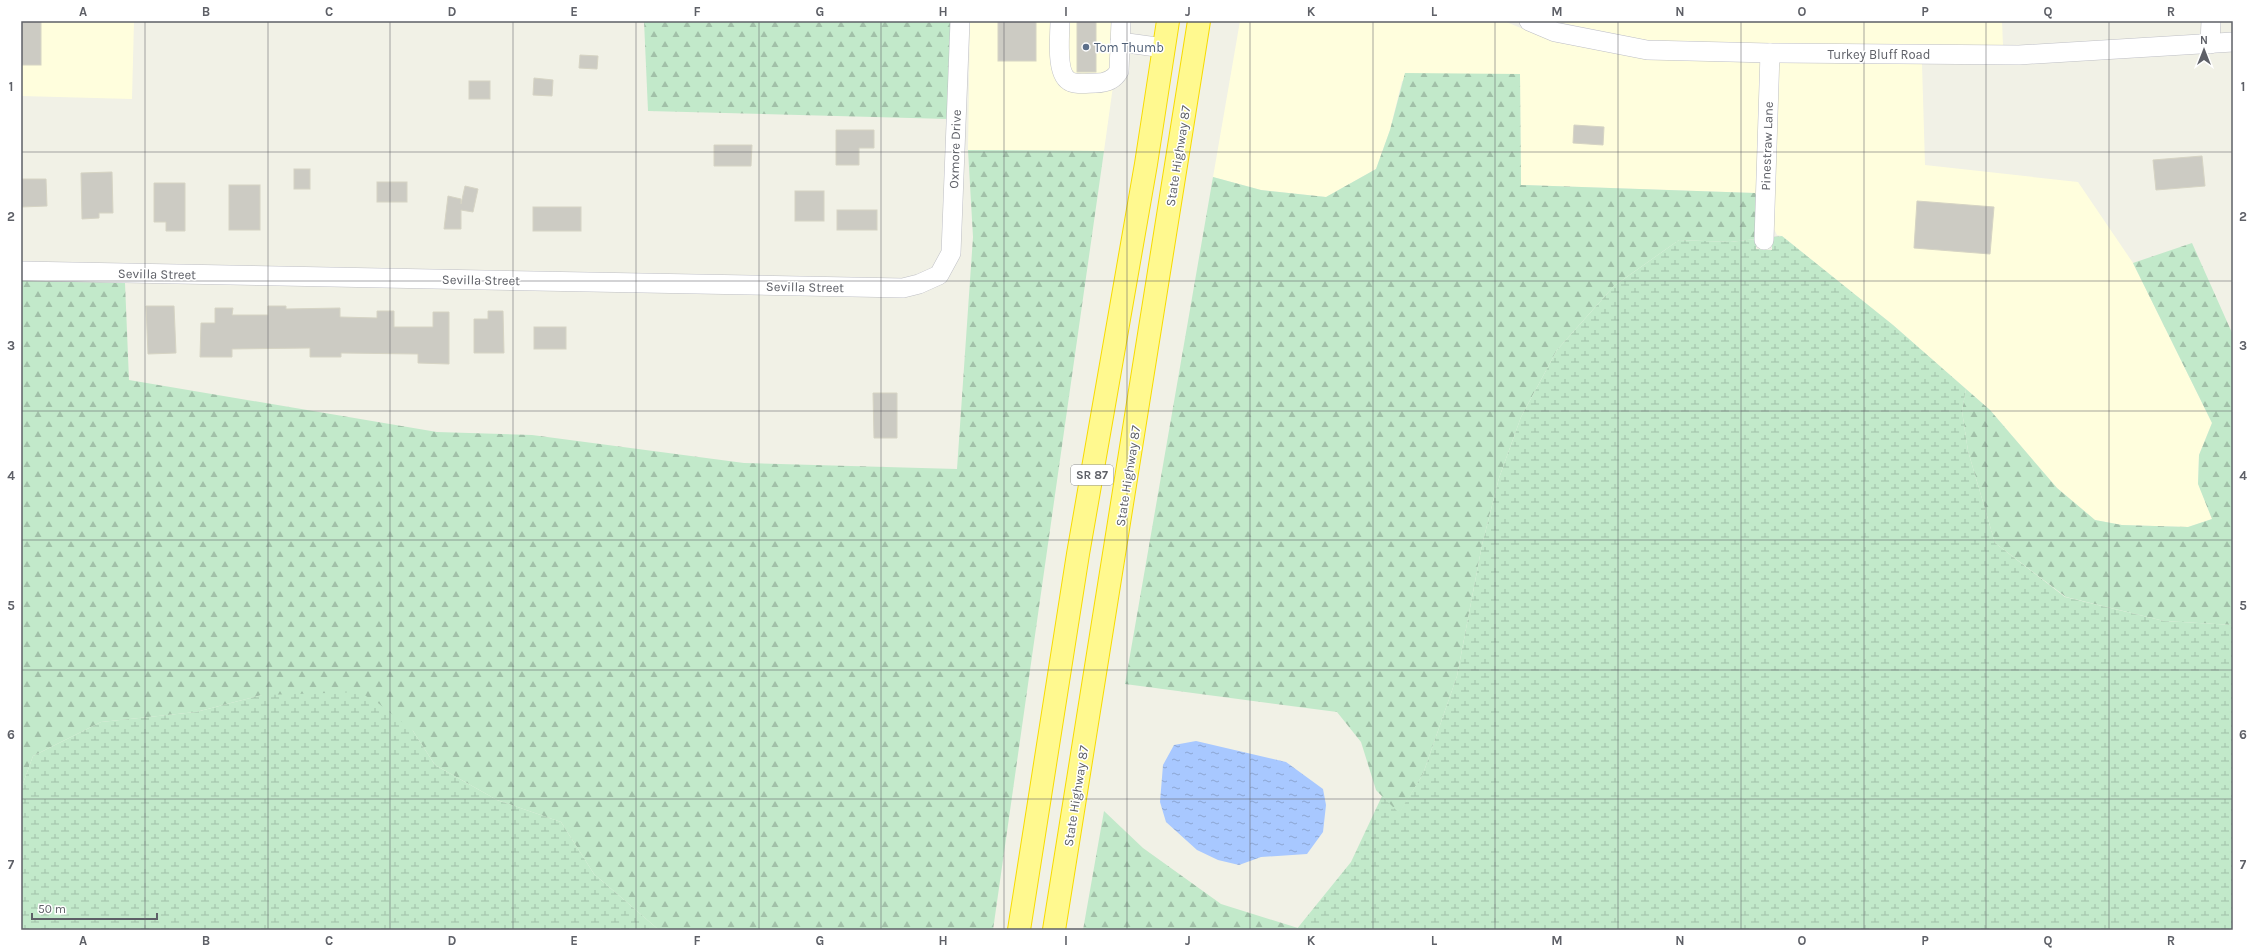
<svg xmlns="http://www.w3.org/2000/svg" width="2254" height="951" font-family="Karla,sans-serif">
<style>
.commercial{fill:#fffedd}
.forest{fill:url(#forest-firs)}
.wetland{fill:url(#wetland-marsh)}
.water{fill:url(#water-ripples)}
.building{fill:#cccbc3;stroke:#d6d4c4}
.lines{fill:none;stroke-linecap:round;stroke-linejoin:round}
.minor-casing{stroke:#bebfc5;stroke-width:20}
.highway-casing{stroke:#f7db00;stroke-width:24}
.minor{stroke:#fff;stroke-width:19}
.highway{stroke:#fff98f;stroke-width:22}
.grid{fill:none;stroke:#5e6067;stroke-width:1;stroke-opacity:0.55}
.service-dot{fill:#5c6f8a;stroke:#fff;stroke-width:1.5}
.labels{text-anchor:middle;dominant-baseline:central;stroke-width:3;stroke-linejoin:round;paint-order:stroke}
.shield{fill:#fff;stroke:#8e9095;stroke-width:1}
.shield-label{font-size:12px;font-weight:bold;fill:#5e6067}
.service-label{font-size:13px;fill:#4e5e75;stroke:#fff;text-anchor:start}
.street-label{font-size:13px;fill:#5e6067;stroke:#fff}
.neatline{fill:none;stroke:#5e6067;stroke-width:1.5}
.grid-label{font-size:13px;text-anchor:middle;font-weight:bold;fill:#5e6067}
</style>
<defs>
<pattern id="forest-firs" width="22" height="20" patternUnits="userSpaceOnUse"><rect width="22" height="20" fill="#c2e9ca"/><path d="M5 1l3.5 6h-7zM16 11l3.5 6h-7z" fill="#a1c0a8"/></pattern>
<pattern id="wetland-marsh" width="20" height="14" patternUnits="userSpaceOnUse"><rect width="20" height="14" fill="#c2e9ca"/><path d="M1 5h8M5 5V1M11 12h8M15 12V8" fill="none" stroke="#a1c0a8"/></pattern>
<pattern id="water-ripples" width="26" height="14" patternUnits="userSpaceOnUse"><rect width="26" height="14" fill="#a8c8ff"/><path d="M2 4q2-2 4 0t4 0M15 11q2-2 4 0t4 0" fill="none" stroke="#8ca6d2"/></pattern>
</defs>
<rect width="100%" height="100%" fill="#f1f1e6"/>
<g class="commercial">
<polygon points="21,21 134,21 132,99 21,96"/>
<polygon points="970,21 1122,21 1104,151 968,150"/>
<polygon points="1240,21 1504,21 1554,42 1647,59 1761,63 1757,197 1755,193 1521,185 1520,74 1402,81 1390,130 1376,169 1326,197 1261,190 1213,177"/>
<polygon points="1553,21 2002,21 2003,45 1770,44 1647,40"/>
<polygon points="1778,63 1922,64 1925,165 2078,182 2133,263 2212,423 2199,455 2198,483 2212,519 2188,527 2122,525 2095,520 2057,488 1990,410 1893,325 1782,236 1777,235 1773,227"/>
</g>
<g class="forest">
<polygon points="644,21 952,21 948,119 648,111"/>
<polygon points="1405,73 1520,74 1521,185 1755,193 1757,197 1756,239 1730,242 1679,240 1614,286 1557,350 1521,417 1499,478 1482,545 1457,676 1423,774 1399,814 1376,790 1361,742 1337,712 1125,684 1213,177 1261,190 1326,197 1376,169 1390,130"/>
<polygon points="968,150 1104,151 993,930 659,930 594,874 561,822 497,800 435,765 413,731 262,695 196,712 101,722 33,756 21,789 21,281 125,283 129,380 437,432 532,435 744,463 957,469 973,237"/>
<polygon points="2192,243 2233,335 2233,625 2164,621 2066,597 1995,543 1968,451 1962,411 1966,389 1990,410 2057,488 2095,520 2122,525 2188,527 2212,519 2198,484 2199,455 2212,423 2133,263"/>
<polygon points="1104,811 1143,848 1221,904 1298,928 1296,930 1083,930"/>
</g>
<g class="wetland">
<polygon points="1782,236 1893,325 1966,389 1962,411 1968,451 1995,543 2065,597 2164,621 2233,625 2233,930 1296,930 1351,862 1382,796 1399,813 1423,774 1457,676 1482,545 1499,478 1521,417 1557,350 1614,286 1679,240 1730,242 1756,239 1756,249 1772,250 1772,237"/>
<polygon points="359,692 378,703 413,731 435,765 497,800 561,822 594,874 659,930 21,930 21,789 33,756 101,722 196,712 262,695"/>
</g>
<polygon class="water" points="1196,741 1286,762 1323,789 1326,805 1323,832 1307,854 1261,857 1239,865 1218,860 1197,850 1166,822 1160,802 1163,765 1174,745"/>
<g class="building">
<rect x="21" y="21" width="20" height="44"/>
<rect x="998" y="21" width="38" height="40"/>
<rect x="1077" y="21" width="19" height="51"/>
<polygon points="580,55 598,56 597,69 579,68"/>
<polygon points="534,78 553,80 552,96 533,95"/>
<rect x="469" y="81" width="21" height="18"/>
<polygon points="1574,125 1604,127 1603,145 1573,143"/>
<polygon points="836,130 874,130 874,148 859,148 859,165 836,165"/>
<polygon points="714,145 752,145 751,166 714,166"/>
<polygon points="2202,156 2205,186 2156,190 2153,160"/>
<rect x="294" y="169" width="16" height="20"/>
<polygon points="112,172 113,213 99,213 99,218 82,219 81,173"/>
<polygon points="21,179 46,179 47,206 21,207"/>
<rect x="377" y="182" width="30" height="20"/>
<polygon points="154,183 185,183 185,231 166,231 166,222 154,222"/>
<rect x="229" y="185" width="31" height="45"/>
<polygon points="465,186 478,189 473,212 461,210 461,229 444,229 448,196 461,199 461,204"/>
<rect x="795" y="191" width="29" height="30"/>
<polygon points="1917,201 1994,207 1990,254 1914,248"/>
<rect x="533" y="207" width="48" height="24"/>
<rect x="837" y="210" width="40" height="20"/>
<polygon points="146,306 174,306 176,353 148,354"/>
<polygon points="268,306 286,306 286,309 340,308 340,317 377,318 377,311 394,311 394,327 433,327 433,312 449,312 449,364 418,363 418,354 341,353 341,357 310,357 310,348 232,349 232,357 200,357 201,323 215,323 215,308 233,308 232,315 268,315"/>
<polygon points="488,311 503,311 504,353 474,353 474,319 488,319"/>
<rect x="534" y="327" width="32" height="22"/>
<polygon points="873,393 897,393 897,438 874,438"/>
</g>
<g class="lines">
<defs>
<g id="minor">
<path d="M 1060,21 C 1060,36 1055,76 1071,82 C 1078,85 1088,83 1096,83 C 1105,83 1114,80 1119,71 L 1121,21"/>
<polyline points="1529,21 1555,32 1647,50 1770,53 2019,55 2233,42"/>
<polyline points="1120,42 1164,48"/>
<polyline points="2210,44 2211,21"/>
<polyline points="1764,240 1770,53"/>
<polyline points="21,271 903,288 919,284 939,275 951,253 960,21"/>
</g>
<g id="highway">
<polyline points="1019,930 1078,554 1146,164 1168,21"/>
<polyline points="1054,930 1199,21"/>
</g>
</defs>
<use href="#minor" class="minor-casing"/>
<use href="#highway" class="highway-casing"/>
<use href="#minor" class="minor"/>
<use href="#highway" class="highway"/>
</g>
<path class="grid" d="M 145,21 L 145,930M 268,21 L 268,930M 390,21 L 390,930M 513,21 L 513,930M 636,21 L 636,930M 759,21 L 759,930M 881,21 L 881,930M 1004,21 L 1004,930M 1127,21 L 1127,930M 1250,21 L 1250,930M 1373,21 L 1373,930M 1495,21 L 1495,930M 1618,21 L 1618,930M 1741,21 L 1741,930M 1864,21 L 1864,930M 1986,21 L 1986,930M 2109,21 L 2109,930M 21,152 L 2233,152M 21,281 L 2233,281M 21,411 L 2233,411M 21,540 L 2233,540M 21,670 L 2233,670M 21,799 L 2233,799"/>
<circle class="service-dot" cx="1086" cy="47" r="4"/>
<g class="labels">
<rect class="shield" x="1071" y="465" width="42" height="20" rx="3"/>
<g class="shield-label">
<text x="1092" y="475">SR 87</text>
</g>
<g class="service-label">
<text x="1094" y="47">Tom Thumb</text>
</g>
<g class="street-label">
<text x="1879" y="54">Turkey Bluff Road</text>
<text transform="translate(1767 146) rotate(-88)">Pinestraw Lane</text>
<text transform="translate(955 149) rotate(-88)">Oxmore Drive</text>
<text transform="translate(1178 156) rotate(-81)">State Highway 87</text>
<text transform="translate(157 274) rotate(1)">Sevilla Street</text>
<text transform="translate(481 280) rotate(1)">Sevilla Street</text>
<text transform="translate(805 287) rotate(1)">Sevilla Street</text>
<text transform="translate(1128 476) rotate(-81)">State Highway 87</text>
<text transform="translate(1076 796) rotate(-81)">State Highway 87</text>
</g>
</g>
<rect width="2254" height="951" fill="none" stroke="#ffffff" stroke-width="44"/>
<g transform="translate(2204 50)" stroke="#ffffff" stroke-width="3" paint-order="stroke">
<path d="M0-3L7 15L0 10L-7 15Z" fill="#5e6067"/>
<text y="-6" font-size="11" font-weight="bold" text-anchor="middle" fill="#5e6067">N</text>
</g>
<path d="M32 913v6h125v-6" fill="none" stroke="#5e6067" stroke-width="2"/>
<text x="38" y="913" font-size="12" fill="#5e6067" stroke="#ffffff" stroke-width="3" paint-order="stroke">50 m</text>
<rect x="22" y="22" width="2210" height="907" class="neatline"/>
<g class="grid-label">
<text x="83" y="16">A</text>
<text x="206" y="16">B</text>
<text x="329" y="16">C</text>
<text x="452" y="16">D</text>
<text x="574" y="16">E</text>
<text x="697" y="16">F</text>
<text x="820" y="16">G</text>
<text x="943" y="16">H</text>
<text x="1066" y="16">I</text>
<text x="1188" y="16">J</text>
<text x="1311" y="16">K</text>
<text x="1434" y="16">L</text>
<text x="1557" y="16">M</text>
<text x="1680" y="16">N</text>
<text x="1802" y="16">O</text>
<text x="1925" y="16">P</text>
<text x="2048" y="16">Q</text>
<text x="2171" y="16">R</text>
<text x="11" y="91">1</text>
<text x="2243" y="91">1</text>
<text x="11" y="221">2</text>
<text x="2243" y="221">2</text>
<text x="11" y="350">3</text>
<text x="2243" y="350">3</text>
<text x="11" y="480">4</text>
<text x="2243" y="480">4</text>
<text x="11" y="610">5</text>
<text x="2243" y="610">5</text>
<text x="11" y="739">6</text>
<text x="2243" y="739">6</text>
<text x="11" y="869">7</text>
<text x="2243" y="869">7</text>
<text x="83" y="945">A</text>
<text x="206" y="945">B</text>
<text x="329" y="945">C</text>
<text x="452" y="945">D</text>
<text x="574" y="945">E</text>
<text x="697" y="945">F</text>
<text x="820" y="945">G</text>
<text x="943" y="945">H</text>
<text x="1066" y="945">I</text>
<text x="1188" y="945">J</text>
<text x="1311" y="945">K</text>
<text x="1434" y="945">L</text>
<text x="1557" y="945">M</text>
<text x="1680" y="945">N</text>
<text x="1802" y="945">O</text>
<text x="1925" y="945">P</text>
<text x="2048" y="945">Q</text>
<text x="2171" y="945">R</text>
</g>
</svg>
